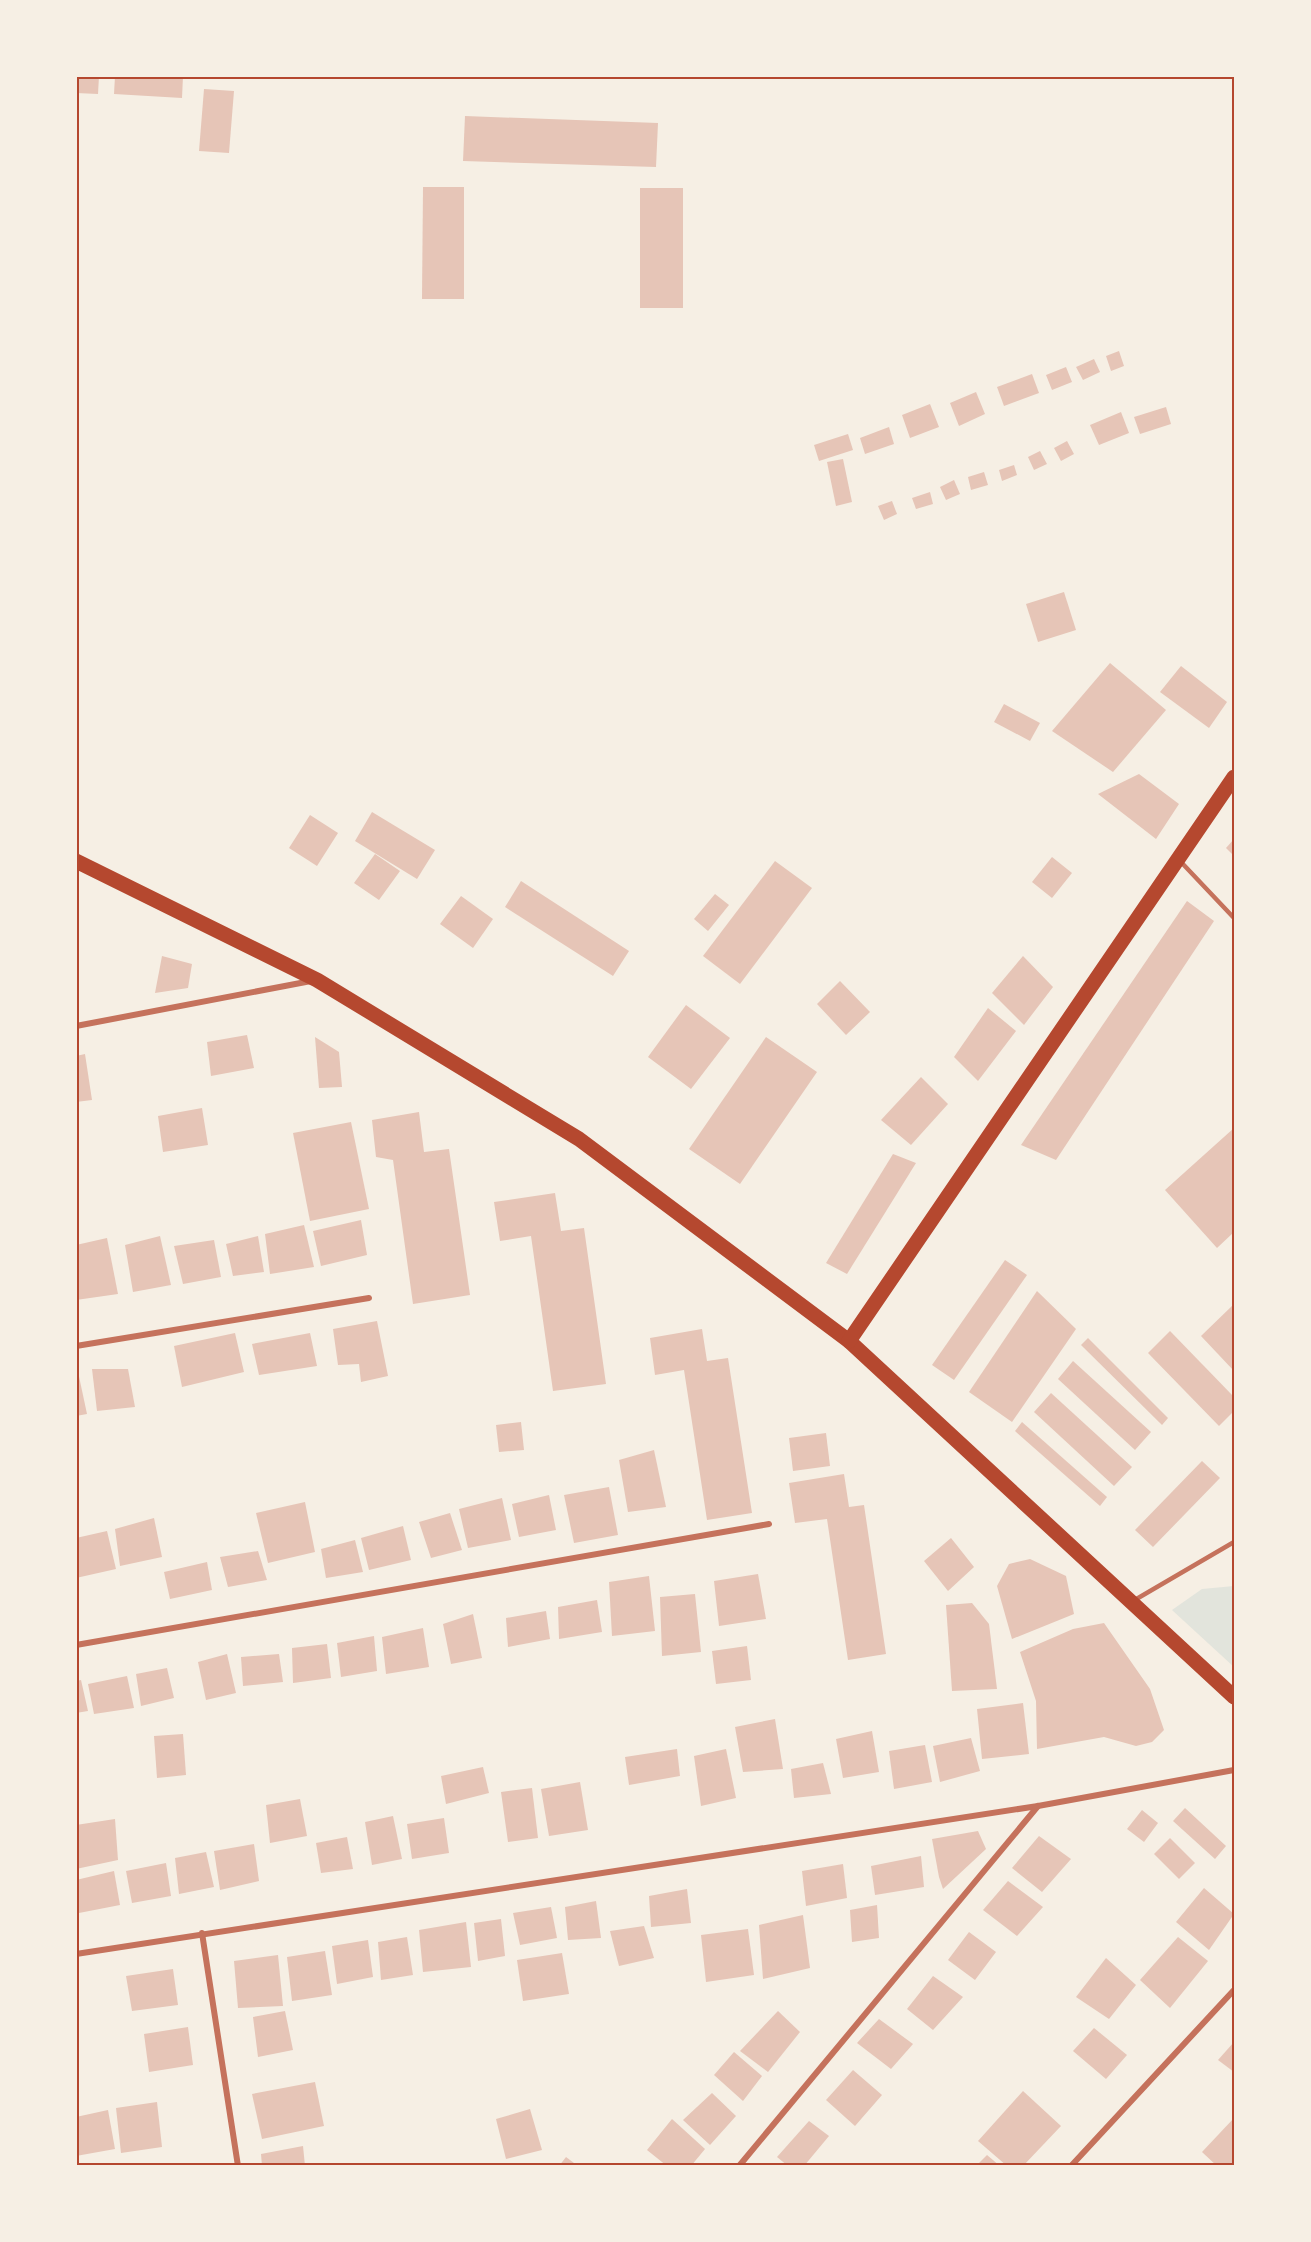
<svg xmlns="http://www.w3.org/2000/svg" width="1311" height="2242" font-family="Rubik,sans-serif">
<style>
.green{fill:#e2e4dc}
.building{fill:#e6c5b7}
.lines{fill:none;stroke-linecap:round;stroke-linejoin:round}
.service{stroke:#c5725c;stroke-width:4.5}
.minor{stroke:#c5725c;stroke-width:6}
.primary{stroke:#b5482f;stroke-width:15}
.neatline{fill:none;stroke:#b5482f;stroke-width:2}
</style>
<rect width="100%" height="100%" fill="#f6efe4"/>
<polygon class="green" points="1234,1586 1234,1667 1172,1610 1202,1589"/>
<g class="building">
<polygon points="76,76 99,76 98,94 76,93"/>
<polygon points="115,76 183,76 182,98 114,94"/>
<polygon points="204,89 234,91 229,153 199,151"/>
<polygon points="465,116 658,123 656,167 463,161"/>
<polygon points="423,187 464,187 464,299 422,299"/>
<rect x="640" y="188" width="43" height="120"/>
<polygon points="1119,351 1124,366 1111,371 1106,356"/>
<polygon points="1094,359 1100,372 1083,380 1076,367"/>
<polygon points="1066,367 1072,382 1052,390 1046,375"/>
<polygon points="1032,374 1039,393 1004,406 997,387"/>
<polygon points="976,392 985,414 959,426 950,403"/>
<polygon points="930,404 939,427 910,438 902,415"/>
<polygon points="1166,407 1171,424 1140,434 1134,417"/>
<polygon points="1121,412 1129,433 1099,445 1090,425"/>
<polygon points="889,427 894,444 865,454 860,438"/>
<polygon points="848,434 853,450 819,461 814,445"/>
<polygon points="1067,441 1074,454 1061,461 1054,448"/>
<polygon points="1040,451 1047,464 1034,470 1028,457"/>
<polygon points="843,459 852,502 836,506 827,462"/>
<polygon points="1014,465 1017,475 1002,481 999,470"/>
<polygon points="984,472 988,485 971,490 968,477"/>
<polygon points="954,480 960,494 946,500 940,487"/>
<polygon points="930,492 933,504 916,509 912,498"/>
<polygon points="892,501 897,514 884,520 878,506"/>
<polygon points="1064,592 1076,630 1038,642 1026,604"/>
<polygon points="1110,663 1166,710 1113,772 1052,731"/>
<polygon points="1181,666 1227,702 1209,728 1160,692"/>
<polygon points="1004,704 1040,723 1030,741 994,722"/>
<polygon points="1139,774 1179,804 1156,839 1098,794"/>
<polygon points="372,812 435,850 417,879 355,841"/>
<polygon points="310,815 338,833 317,866 289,848"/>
<polygon points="1234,839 1234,856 1226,848"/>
<polygon points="375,854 400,871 379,900 354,883"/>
<polygon points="1052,857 1072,873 1052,898 1032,882"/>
<polygon points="775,861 812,888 740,984 703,956"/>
<polygon points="521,881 629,951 613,976 505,907"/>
<polygon points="715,894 729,905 708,931 694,919"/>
<polygon points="461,896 493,919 473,948 440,924"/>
<polygon points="1187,901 1214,921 1056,1160 1021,1145"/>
<polygon points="162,956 192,964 188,988 155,993"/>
<polygon points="1023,956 1053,987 1024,1025 992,993"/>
<polygon points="840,981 870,1012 846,1035 817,1004"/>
<polygon points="686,1005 730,1038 691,1089 648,1057"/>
<polygon points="988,1008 1016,1031 978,1081 954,1057"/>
<polygon points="247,1035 254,1068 211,1076 207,1042"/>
<polygon points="315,1037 339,1052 342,1087 319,1088"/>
<polygon points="766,1037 817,1072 740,1184 689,1149"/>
<polygon points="85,1054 92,1100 76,1102 76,1056"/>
<polygon points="921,1077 948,1104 911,1145 881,1120"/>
<polygon points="202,1108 208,1145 163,1152 158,1116"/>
<polygon points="419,1112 424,1152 449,1149 470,1295 413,1304 393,1160 376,1157 372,1120"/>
<polygon points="351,1122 369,1209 310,1221 293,1133"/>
<polygon points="1234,1128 1234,1232 1217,1248 1165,1190"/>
<polygon points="893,1154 916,1163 847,1274 826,1263"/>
<polygon points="555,1193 561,1231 584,1228 606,1384 553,1391 531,1236 500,1241 494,1202"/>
<polygon points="361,1220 367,1255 321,1266 313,1231"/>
<polygon points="304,1225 314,1267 270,1274 265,1234"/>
<polygon points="160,1236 171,1285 133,1292 125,1245"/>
<polygon points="258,1236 264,1272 233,1276 226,1244"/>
<polygon points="107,1238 118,1294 76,1300 76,1245"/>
<polygon points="214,1240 221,1277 183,1284 174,1246"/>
<polygon points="1005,1260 1027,1275 954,1380 932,1365"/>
<polygon points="1037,1291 1076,1329 1012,1422 969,1392"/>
<polygon points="1234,1304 1234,1371 1201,1336"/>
<polygon points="377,1321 388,1376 361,1382 359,1364 338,1365 333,1329"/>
<polygon points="702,1329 707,1361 728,1358 752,1513 707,1520 684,1370 655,1375 650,1338"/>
<polygon points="1170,1331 1234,1397 1234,1411 1219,1426 1148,1353"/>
<polygon points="235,1333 244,1372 182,1387 174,1346"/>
<polygon points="310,1333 317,1366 259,1375 252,1344"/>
<polygon points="1088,1338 1168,1418 1162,1425 1081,1345"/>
<polygon points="1073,1361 1151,1432 1135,1450 1058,1379"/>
<polygon points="77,1367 87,1414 76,1416 76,1368"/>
<polygon points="92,1369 128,1369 135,1407 97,1411"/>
<polygon points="1051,1393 1132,1467 1114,1486 1034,1412"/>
<polygon points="521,1422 524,1450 499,1452 496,1425"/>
<polygon points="1022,1422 1107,1497 1100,1506 1015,1431"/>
<polygon points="826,1433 830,1466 793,1471 789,1438"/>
<polygon points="654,1450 666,1507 628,1512 619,1460"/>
<polygon points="1202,1461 1220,1478 1153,1547 1135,1530"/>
<polygon points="844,1474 849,1507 864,1505 886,1654 848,1660 827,1519 795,1523 789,1483"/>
<polygon points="609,1487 618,1535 574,1543 564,1495"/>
<polygon points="549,1495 556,1530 519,1537 512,1504"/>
<polygon points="502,1498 511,1540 468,1548 459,1509"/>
<polygon points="305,1502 315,1552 268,1563 256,1513"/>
<polygon points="450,1513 462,1550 431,1558 419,1522"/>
<polygon points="154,1518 162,1557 120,1566 115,1529"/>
<polygon points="403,1526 411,1560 369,1570 361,1538"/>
<polygon points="107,1531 116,1569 76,1578 76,1538"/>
<polygon points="951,1538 974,1567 948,1591 924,1561"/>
<polygon points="355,1540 363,1572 326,1578 321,1549"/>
<polygon points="258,1551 267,1580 228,1587 220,1557"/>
<polygon points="1030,1559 1066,1576 1074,1614 1012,1639 997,1586 1009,1564"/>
<polygon points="207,1562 212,1590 170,1599 164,1572"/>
<polygon points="758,1574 766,1619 719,1626 714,1581"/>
<polygon points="649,1576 655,1631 612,1636 609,1582"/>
<polygon points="695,1594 701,1652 662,1656 660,1597"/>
<polygon points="597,1600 602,1632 559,1639 558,1607"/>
<polygon points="972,1603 989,1624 997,1689 952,1691 946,1605"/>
<polygon points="546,1611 550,1639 508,1647 506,1618"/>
<polygon points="473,1614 482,1658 451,1664 443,1624"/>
<polygon points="1104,1623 1150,1689 1164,1730 1152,1742 1136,1746 1104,1737 1037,1749 1036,1701 1020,1652 1073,1629"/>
<polygon points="423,1628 429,1667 386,1674 382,1637"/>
<polygon points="374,1636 377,1671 341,1677 337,1643"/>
<polygon points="327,1644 331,1678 293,1683 292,1648"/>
<polygon points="747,1646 751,1680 716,1684 712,1651"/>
<polygon points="227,1654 236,1693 206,1700 198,1662"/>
<polygon points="279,1654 283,1682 243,1686 241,1657"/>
<polygon points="167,1668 174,1698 141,1706 136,1674"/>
<polygon points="127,1676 134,1708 94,1714 88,1684"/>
<polygon points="81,1680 88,1711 76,1713 76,1681"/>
<polygon points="1023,1703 1029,1754 982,1759 977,1709"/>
<polygon points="775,1719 783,1769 743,1772 735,1727"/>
<polygon points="872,1731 879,1772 843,1778 836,1739"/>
<polygon points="183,1734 186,1775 157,1778 154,1736"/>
<polygon points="971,1738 980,1771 940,1782 933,1746"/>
<polygon points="925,1745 932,1782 894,1789 889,1751"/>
<polygon points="677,1749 680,1776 629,1785 625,1757"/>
<polygon points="726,1749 736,1798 701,1806 694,1756"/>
<polygon points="823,1763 831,1794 794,1798 791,1769"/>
<polygon points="483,1767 489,1793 446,1804 441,1776"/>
<polygon points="580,1782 588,1830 549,1836 541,1789"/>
<polygon points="532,1788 538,1838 508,1842 501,1792"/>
<polygon points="300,1799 307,1836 270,1843 266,1805"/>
<polygon points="1185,1808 1226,1846 1215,1859 1173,1821"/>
<polygon points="1142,1810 1158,1823 1144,1842 1127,1829"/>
<polygon points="393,1816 402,1859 372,1865 365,1822"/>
<polygon points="444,1818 449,1853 412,1859 407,1824"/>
<polygon points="115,1819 118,1860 76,1869 76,1825"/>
<polygon points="978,1831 986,1849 943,1889 939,1877 932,1839"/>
<polygon points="1039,1836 1071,1859 1042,1892 1012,1868"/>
<polygon points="347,1837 353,1869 321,1873 316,1843"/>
<polygon points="1170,1838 1195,1863 1179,1879 1154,1854"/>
<polygon points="254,1844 259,1881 220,1890 214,1851"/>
<polygon points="206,1852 214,1887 179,1894 175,1858"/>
<polygon points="921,1856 924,1887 875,1895 871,1866"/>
<polygon points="166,1863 171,1896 132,1903 126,1871"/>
<polygon points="843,1864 847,1898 806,1906 802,1871"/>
<polygon points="114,1871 120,1905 79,1913 76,1900 76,1880"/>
<polygon points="1008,1881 1043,1907 1017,1936 983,1910"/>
<polygon points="1204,1888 1234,1914 1209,1950 1176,1922"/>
<polygon points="687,1889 691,1923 651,1927 649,1896"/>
<polygon points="596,1901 601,1938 568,1940 565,1907"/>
<polygon points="877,1905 879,1938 852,1942 850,1910"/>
<polygon points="551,1907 557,1938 520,1945 513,1913"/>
<polygon points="803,1915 810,1968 763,1979 759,1925"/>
<polygon points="501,1919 505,1956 478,1961 474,1923"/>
<polygon points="466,1922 471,1967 423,1972 419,1930"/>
<polygon points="644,1926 654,1958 619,1966 610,1931"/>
<polygon points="748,1929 754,1975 706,1982 701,1935"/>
<polygon points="969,1932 996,1952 975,1980 948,1960"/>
<polygon points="407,1937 413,1975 381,1980 378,1942"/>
<polygon points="1178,1937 1208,1961 1170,2008 1140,1980"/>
<polygon points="368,1940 373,1977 337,1984 332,1946"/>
<polygon points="325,1951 332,1995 292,2001 287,1957"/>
<polygon points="562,1953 569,1994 523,2001 517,1960"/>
<polygon points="278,1955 283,2006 238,2008 234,1961"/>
<polygon points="1106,1958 1136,1985 1109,2019 1076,1997"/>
<polygon points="173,1969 178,2005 132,2011 126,1976"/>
<polygon points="933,1976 963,1997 933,2030 907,2009"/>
<polygon points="285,2011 293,2050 258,2057 253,2017"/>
<polygon points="778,2011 800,2032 768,2072 740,2051"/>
<polygon points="879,2019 913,2044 891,2069 857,2043"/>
<polygon points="188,2027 193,2065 149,2072 144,2034"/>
<polygon points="1094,2028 1127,2055 1106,2079 1073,2051"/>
<polygon points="1234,2042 1234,2072 1218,2060"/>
<polygon points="734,2052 762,2076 743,2101 714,2075"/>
<polygon points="853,2070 882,2095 855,2126 826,2100"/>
<polygon points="315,2082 324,2126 262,2139 252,2094"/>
<polygon points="1023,2091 1061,2126 1023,2166 1007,2166 978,2141"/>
<polygon points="712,2093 736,2116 710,2145 683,2120"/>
<polygon points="157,2102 162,2147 121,2153 116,2108"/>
<polygon points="530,2109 542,2150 506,2159 496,2119"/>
<polygon points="108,2110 115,2149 76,2156 76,2117"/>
<polygon points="1234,2118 1234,2166 1217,2166 1202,2152"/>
<polygon points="672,2119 705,2149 691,2166 667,2166 647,2150"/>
<polygon points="809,2121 829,2136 804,2166 788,2166 777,2157"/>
<polygon points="303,2146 305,2166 262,2166 261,2154"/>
<polygon points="987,2155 1000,2166 976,2166"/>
<polygon points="566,2157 578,2166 559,2166"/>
</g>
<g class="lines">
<g class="service">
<polyline points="1181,862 1234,918"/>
<polyline points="1133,1601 1234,1542"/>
</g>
<g class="minor">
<polyline points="76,1026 311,981"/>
<polyline points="76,1346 369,1298"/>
<polyline points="76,1645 769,1524"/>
<polyline points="202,1933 238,2166"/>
<polyline points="76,1954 1038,1806 1234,1770"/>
<polyline points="739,2166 1038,1806"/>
<polyline points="1071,2166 1234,1990"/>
</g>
<g class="primary">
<polyline points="76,861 317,980 579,1139 849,1341 1234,1697"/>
<polyline points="849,1341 1234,777"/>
</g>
</g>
<rect width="1311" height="2242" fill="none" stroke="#f6efe4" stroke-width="156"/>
<rect x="78" y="78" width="1155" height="2086" class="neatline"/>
</svg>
